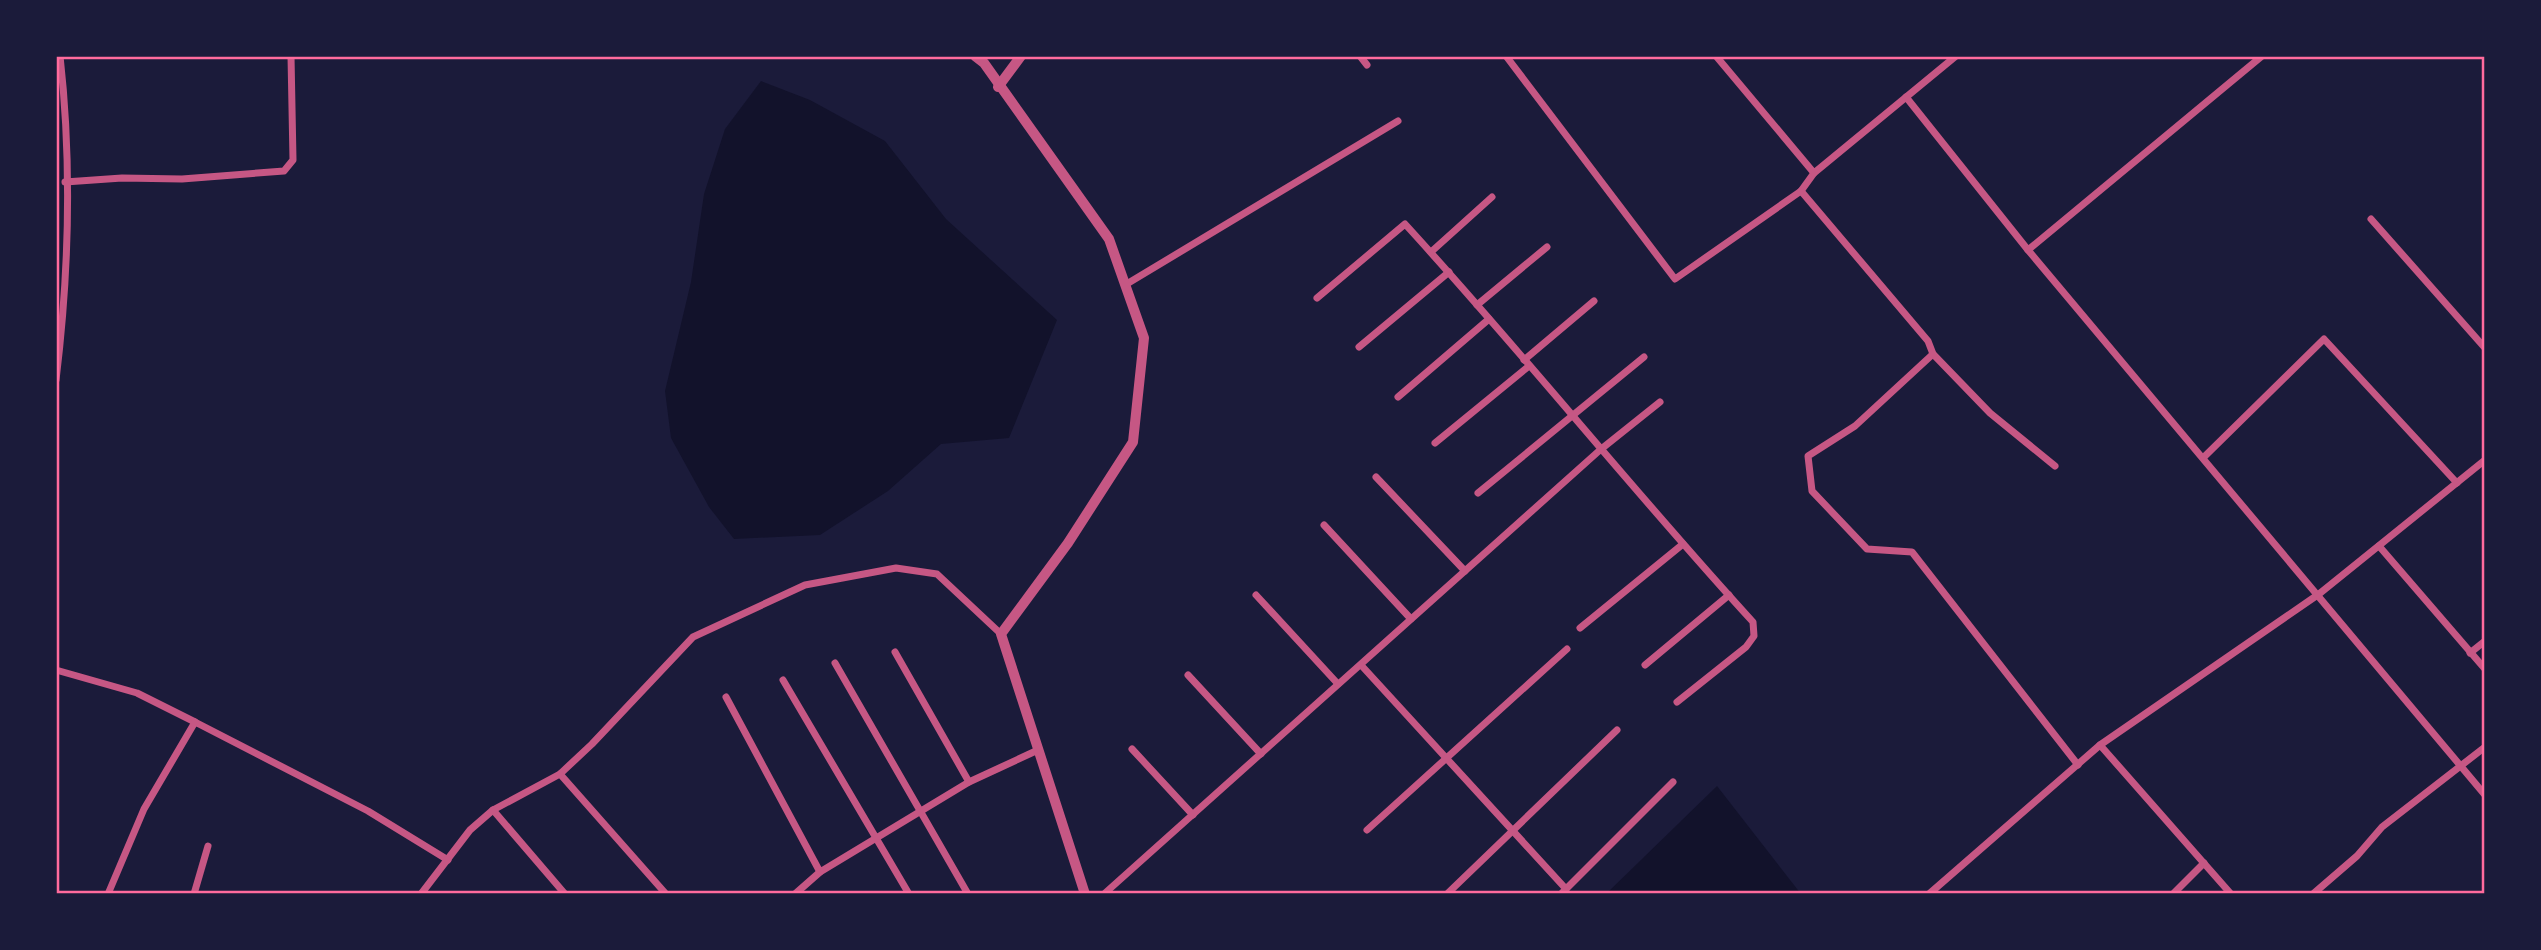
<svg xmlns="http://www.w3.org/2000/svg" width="2541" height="950" font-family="Jost,sans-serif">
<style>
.water{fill:#12122b}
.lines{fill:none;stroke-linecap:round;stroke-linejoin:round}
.minor{stroke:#c65784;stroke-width:7}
.tertiary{stroke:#c65784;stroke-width:10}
.neatline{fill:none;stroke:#ff6b9d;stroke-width:2.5}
</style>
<rect width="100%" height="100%" fill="#1b1b3a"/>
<g class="water">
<polygon points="761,81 810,100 885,141 946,219 1057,320 1009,438 941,444 888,491 820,535 734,539 709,507 671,438 665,391 691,282 704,194 725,129"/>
<polygon points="1717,786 1801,894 1606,894"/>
</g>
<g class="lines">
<g class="minor">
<polyline points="1360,56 1367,65"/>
<polyline points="1506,56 1675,279 1801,191 1814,173"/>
<polyline points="1716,56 1814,173 1956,56"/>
<polyline points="1906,97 2028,250 2485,795"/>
<polyline points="65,182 122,178 182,179 284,171 293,160 291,56"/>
<polyline points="1801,191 1928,341 1933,354 1990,413 2055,466"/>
<polyline points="2371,219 2485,348"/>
<polyline points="2028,250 2262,56"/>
<polyline points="1431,252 1492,197"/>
<polyline points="1125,285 1398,121"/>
<path d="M 1317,298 L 1405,224 C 1524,354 1634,492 1753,622 L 1754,636 L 1746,647 L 1677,702"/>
<polyline points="1477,305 1547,247"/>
<polyline points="1359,347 1449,272"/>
<polyline points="1933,354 1855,426 1808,456 1812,491 1867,549 1912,552 2078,765"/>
<polyline points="1524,360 1594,301"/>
<path d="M 56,380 C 69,273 72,163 60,56"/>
<polyline points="1398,397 1489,319"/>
<polyline points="1435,443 1529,366"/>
<polyline points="2204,457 2324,339 2457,483"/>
<polyline points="1376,477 1465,571"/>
<polyline points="1478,493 1644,357"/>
<polyline points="1324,525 1411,619"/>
<polyline points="2379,546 2485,669"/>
<polyline points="1256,595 1338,684"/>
<polyline points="1580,628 1683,544"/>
<polyline points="895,652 969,782"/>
<polyline points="2470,653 2485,641"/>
<polyline points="835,663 968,894"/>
<polyline points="1361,665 1566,889"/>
<polyline points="1645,665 1729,595"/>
<polyline points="56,670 137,693 195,722"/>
<polyline points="1188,675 1261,754"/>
<polyline points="783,680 909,894"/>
<polyline points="726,697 820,872 969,782 1038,750"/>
<polyline points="2100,745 2231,894"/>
<polyline points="1132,749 1193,815"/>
<polyline points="560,774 666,894"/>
<polyline points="493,810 565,894"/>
<polyline points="1367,830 1567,649"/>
<polyline points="108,894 144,809 195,722 368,811 448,860"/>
<polyline points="194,894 208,846"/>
<polyline points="421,894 470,830 493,810 560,774 592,744 693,637 805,585 896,568 937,574 1001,634"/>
<polyline points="795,894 820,872"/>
<polyline points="1104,894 1600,450 1660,402"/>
<polyline points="1447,894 1617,730"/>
<polyline points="1561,894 1673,782"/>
<polyline points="1929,894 2100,745 2319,594 2485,460"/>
<polyline points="2173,894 2204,863"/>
<polyline points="2313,894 2357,856 2382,827 2485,747"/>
</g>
<g class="tertiary">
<polyline points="975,56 984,63 1109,239 1144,338 1133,442 1068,543 1001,634 1085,894"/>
<polyline points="998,87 1021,56"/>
</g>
</g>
<rect width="2541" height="950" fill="none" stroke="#1b1b3a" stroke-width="116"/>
<rect x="58" y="58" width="2425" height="834" class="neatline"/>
</svg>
